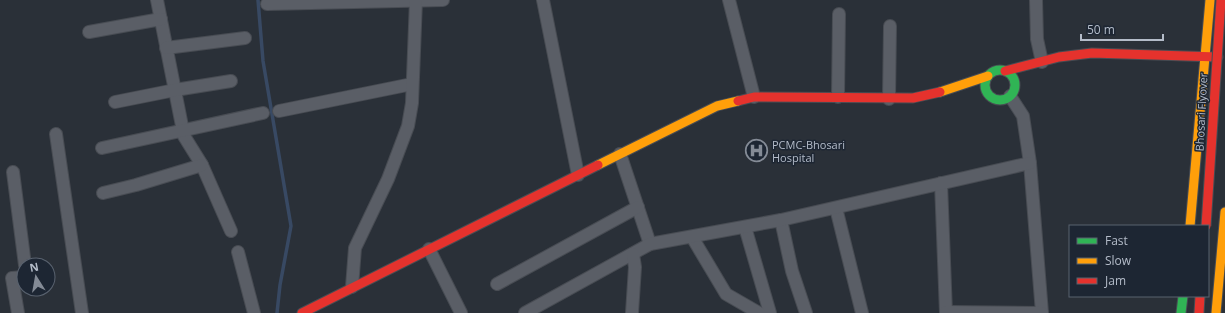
<svg xmlns="http://www.w3.org/2000/svg" width="1225" height="313" font-family="'Open Sans',sans-serif">
<style>
.lines{fill:none;stroke-linecap:round;stroke-linejoin:round}
.stream{stroke:#384963;stroke-width:3.5}
.street-casing{stroke:#484c53;stroke-width:14}
.fast-casing{stroke:#484c53;stroke-width:11}
.slow-casing{stroke:#484c53;stroke-width:11}
.jam-casing{stroke:#484c53;stroke-width:11}
.street{stroke:#5a5e66;stroke-width:12}
.fast{stroke:#30b455;stroke-width:9}
.slow{stroke:#ff9f0a;stroke-width:9}
.jam{stroke:#e5322d;stroke-width:9}
.jam-bridge-casing{stroke:#474c53;stroke-width:11;stroke-linecap:butt}
.jam-bridge{stroke:#e5322d;stroke-width:9}
.labels{text-anchor:middle;dominant-baseline:central;stroke-width:3;stroke-linejoin:round;paint-order:stroke}
.street-label{font-size:11px;fill:#b4bcc9;stroke:#1d2633}
.poi-label{font-size:11px;fill:#b4bcc9;stroke:#1d2633;text-anchor:start}
</style>
<rect width="100%" height="100%" fill="#2a3038"/>
<g class="lines">
<polyline class="stream" points="258,0 263,61 291,226 280,285 277,313"/>
<defs>
<g id="street">
<polyline points="157,0 184,136 202,165 231,231"/>
<polyline points="543,0 578,175"/>
<polyline points="729,0 754,97"/>
<polyline points="1036,0 1037,39 1042,62"/>
<polyline points="267,4 443,0"/>
<polyline points="89,32 161,19"/>
<polyline points="166,48 245,38"/>
<polyline points="1010,96 1023,116 1030,163 1042,313"/>
<polyline points="838,97 839,14"/>
<polyline points="889,99 890,26"/>
<polyline points="115,102 175,90 231,81"/>
<polyline points="279,111 412,84"/>
<polyline points="56,134 82,313"/>
<polyline points="102,148 263,113"/>
<polyline points="620,154 650,244"/>
<polyline points="13,172 25,265"/>
<polyline points="941,183 946,313"/>
<polyline points="103,193 136,185 202,165"/>
<polyline points="836,208 862,313"/>
<polyline points="781,220 792,271 806,313"/>
<polyline points="745,227 770,313"/>
<polyline points="692,237 726,294 759,313"/>
<polyline points="429,249 461,313"/>
<polyline points="238,252 254,313"/>
<polyline points="497,284 638,207"/>
<polyline points="352,287 355,248 388,179 408,126 412,103 416,0"/>
<polyline points="946,312 1042,313"/>
<polyline points="18,313 12,278 24,277"/>
<polyline points="525,313 650,244 781,220 1030,163"/>
<polyline points="632,313 635,267 633,254"/>
</g>
<g id="fast">
<circle cx="1000" cy="85" r="15"/>
<polyline points="1181,313 1183,296"/>
</g>
<g id="slow">
<polyline points="940,92 988,76"/>
<polyline points="598,165 717,106 738,101"/>
<polyline points="1190,226 1210,0"/>
<polyline points="1216,313 1225,212"/>
</g>
<g id="jam">
<polyline points="1005,71 1059,57 1092,53 1218,57"/>
<polyline points="738,101 754,97 913,98 940,92"/>
<polyline points="302,313 598,165"/>
<polyline points="1199,313 1200,296"/>
</g>
</defs>
<use href="#street" class="street-casing"/>
<use href="#fast" class="fast-casing"/>
<use href="#slow" class="slow-casing"/>
<use href="#jam" class="jam-casing"/>
<use href="#street" class="street"/>
<use href="#fast" class="fast"/>
<use href="#slow" class="slow"/>
<use href="#jam" class="jam"/>
<defs>
<polyline id="jam-bridge" points="1206,226 1221,0"/>
</defs>
<use href="#jam-bridge" class="jam-bridge-casing"/>
<use href="#jam-bridge" class="jam-bridge"/>
</g>
<defs>
<symbol id="hospital-ring" viewBox="-11 -11 22 22"><circle r="9.5" fill="#1d2633" stroke="#848b96" stroke-width="1.5"/><path d="M-5-5h3v3.5h4V-5h3V5h-3V1.5h-4V5h-3Z" fill="#848b96"/></symbol>
</defs>
<g fill-rule="evenodd">
<use href="#hospital-ring" x="744" y="138" width="25" height="25"/>
</g>
<g class="labels">
<g class="street-label">
<text transform="translate(1201 112) rotate(-87)">Bhosari Flyover</text>
</g>
<g class="poi-label">
<text x="772" y="144">PCMC-Bhosari<tspan x="772" dy="13">Hospital</tspan></text>
</g>
</g>
<rect x="1069" y="225" width="140" height="72" fill="#1d2633" stroke="#59626f"/>
<rect x="1077" y="238" width="20" height="6" fill="#30b455" stroke="#59626f"/>
<text x="1105" y="245" font-size="12" fill="#b4bcc9">Fast</text>
<rect x="1077" y="258" width="20" height="6" fill="#ff9f0a" stroke="#59626f"/>
<text x="1105" y="265" font-size="12" fill="#b4bcc9">Slow</text>
<rect x="1077" y="278" width="20" height="6" fill="#e5322d" stroke="#59626f"/>
<text x="1105" y="285" font-size="12" fill="#b4bcc9">Jam</text>
<g transform="translate(36 277) rotate(349)"><circle r="19" fill="#1d2633" stroke="#59626f"/>
<path d="M0-3L7 15L0 10L-7 15Z" fill="#848b96"/>
<text y="-6" font-size="11" font-weight="bold" text-anchor="middle" fill="#b4bcc9">N</text>
</g>
<path d="M1081 34v6h82v-6" fill="none" stroke="#b4bcc9" stroke-width="2"/>
<text x="1087" y="34" font-size="12" fill="#b4bcc9" stroke="#1d2633" stroke-width="3" paint-order="stroke">50 m</text>
</svg>
